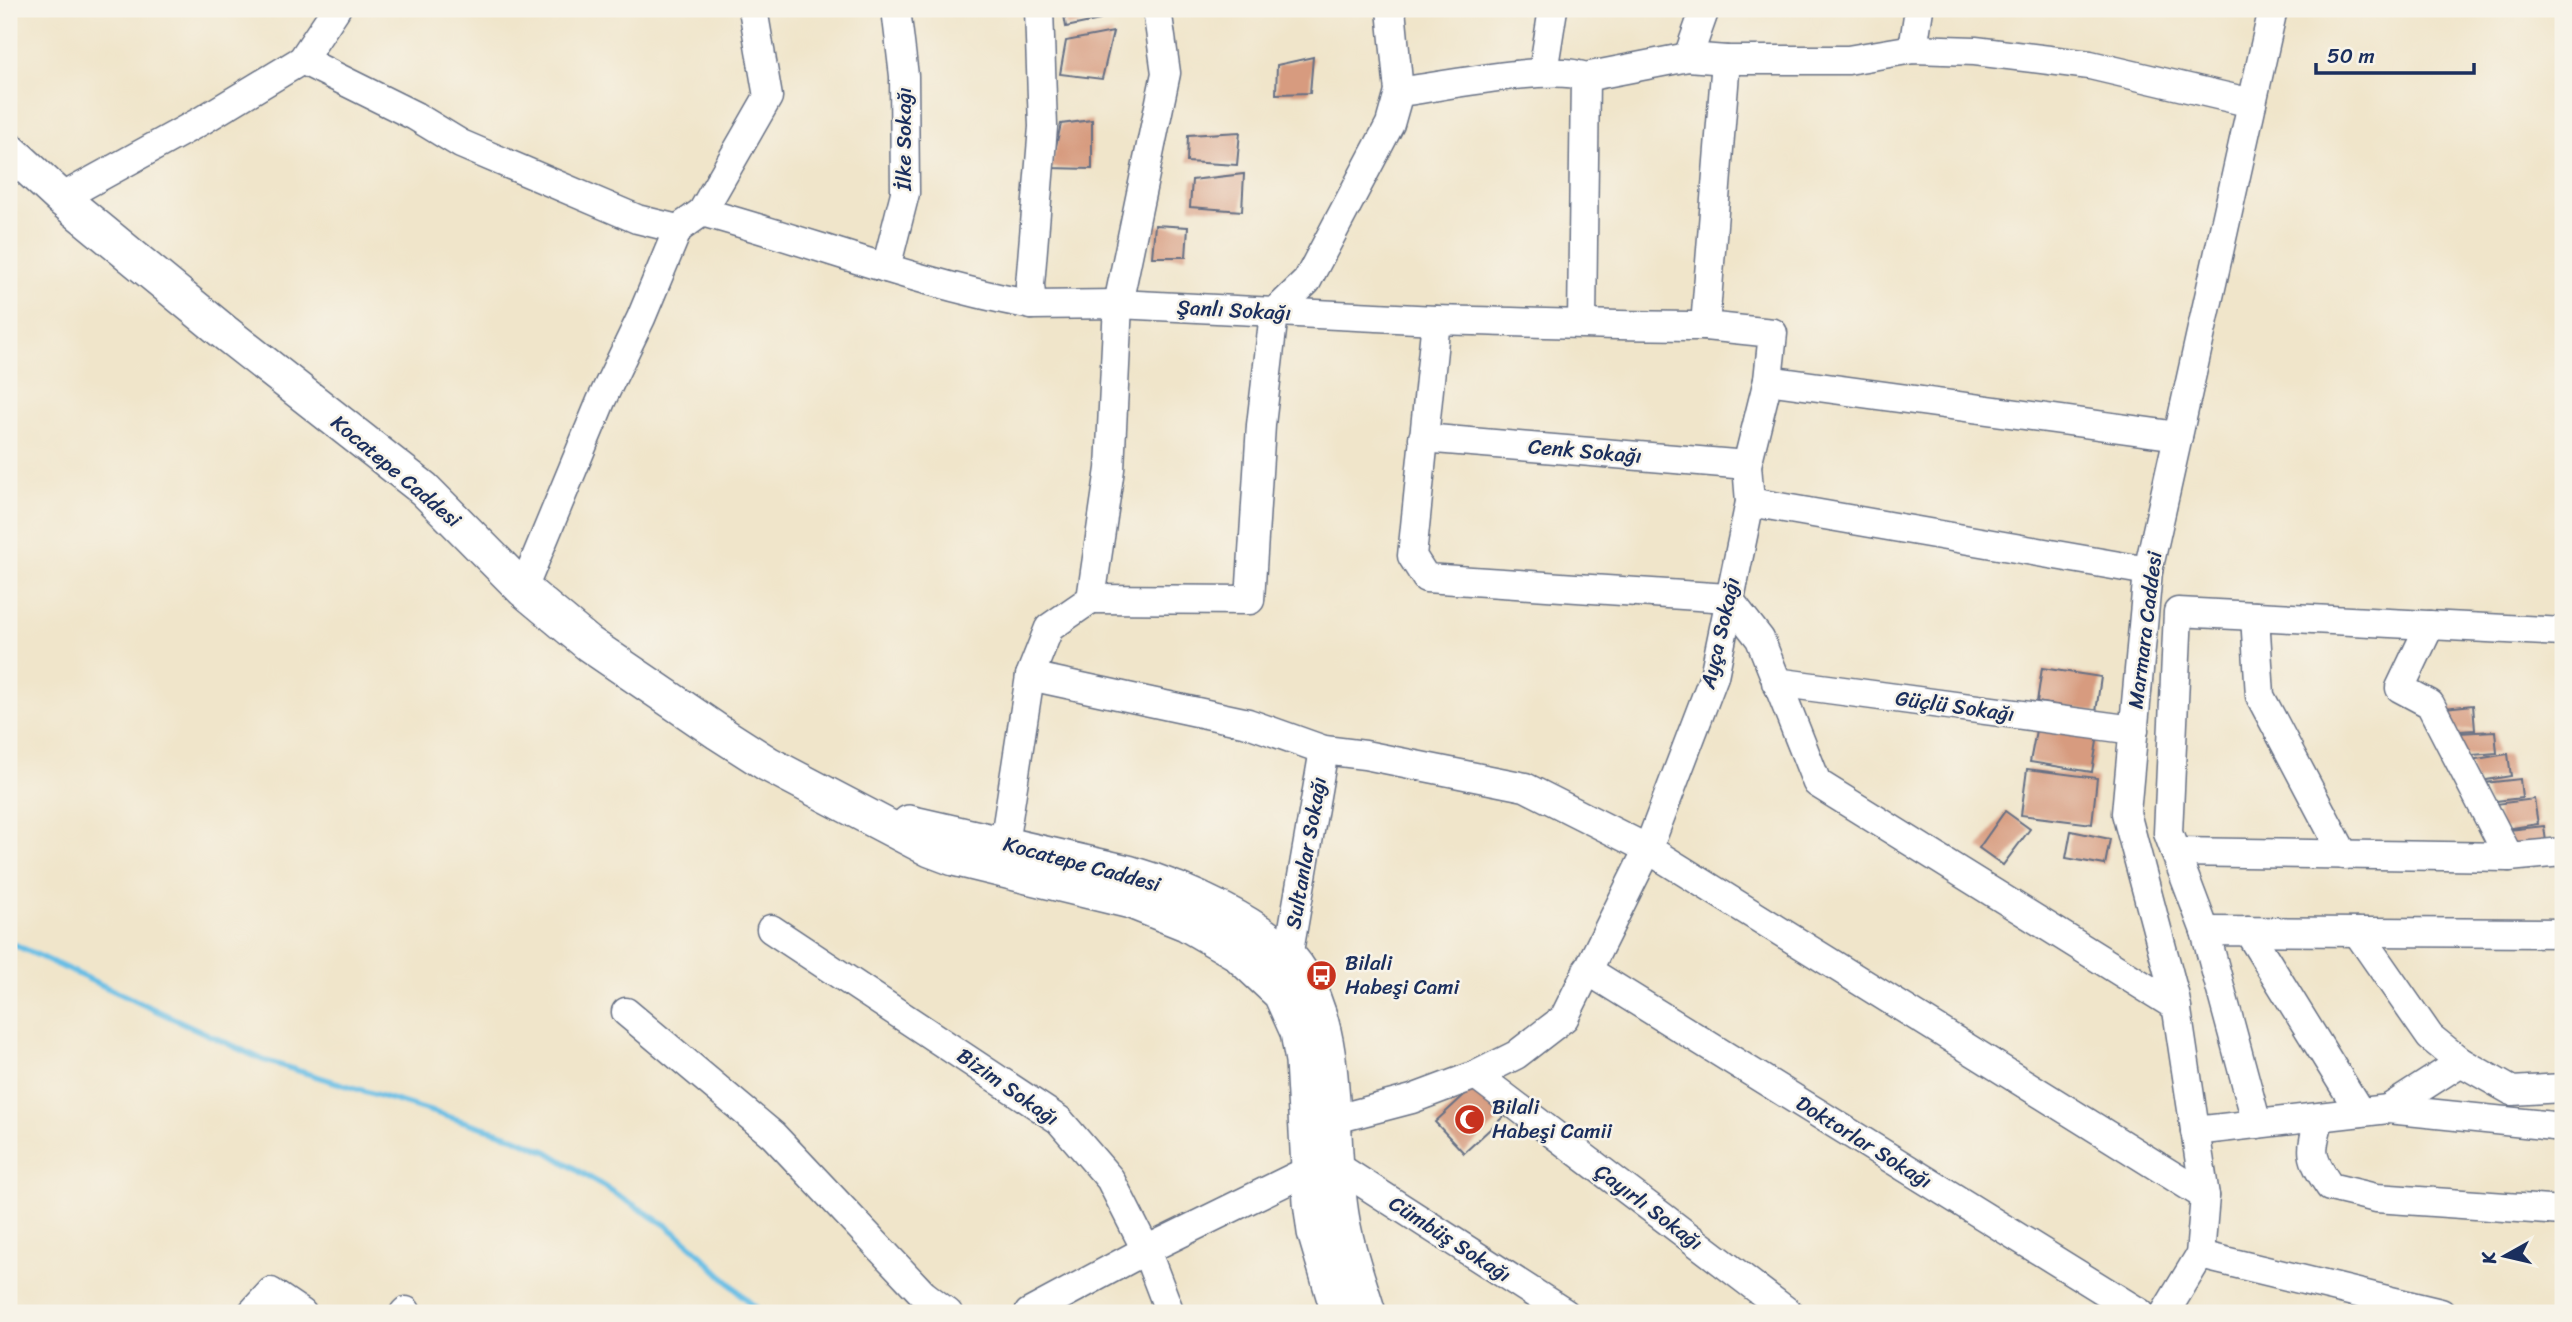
<svg xmlns="http://www.w3.org/2000/svg" width="2572" height="1322" font-family="Sriracha,sans-serif">
<style>
.lines{fill:none;stroke-linecap:round;stroke-linejoin:round}
.stream{stroke:#68bee5;stroke-width:6}
.building{fill:#d79b7f}
.minor-casing{stroke:#666f84;stroke-width:31}
.major-casing{stroke:#666f84;stroke-width:38}
.minor{stroke:#fff;stroke-width:28}
.major{stroke:#fff;stroke-width:35}
.labels{text-anchor:middle;dominant-baseline:central;stroke-width:5;stroke-linejoin:round;paint-order:stroke}
.street-label{font-size:21px;fill:#1b2f5e;stroke:#f7f3e8}
.poi-label{font-size:21px;fill:#1b2f5e;stroke:#f7f3e8;text-anchor:start}
</style>
<rect width="100%" height="100%" fill="#f7f3e8"/>
<filter id="ink" filterUnits="userSpaceOnUse"><feTurbulence type="fractalNoise" baseFrequency=".0143" numOctaves="2"/><feDisplacementMap in="SourceGraphic" scale="14" xChannelSelector="R" yChannelSelector="G"/><feConvolveMatrix kernelMatrix="1 2 1 2 8 2 1 2 1" color-interpolation-filters="sRGB"/></filter>
<filter id="wash" filterUnits="userSpaceOnUse"><feTurbulence type="fractalNoise" baseFrequency=".00686" numOctaves="4" result="noise"/><feDisplacementMap in="SourceGraphic" scale="28" xChannelSelector="R" yChannelSelector="G"/><feGaussianBlur stdDeviation="1.57" result="paint"/><feColorMatrix in="noise" values="0 0 0 0 0 0 0 0 0 0 0 0 0 0 0 0 0 1.4 0 .05"/><feComposite in="paint" operator="in"/></filter>
<g filter="url(#wash)">
<rect width="100%" height="100%" fill="#f0e5ca"/>
<g class="lines">
<polyline class="stream" points="9,942 263,1060 508,1135 548,1152 666,1225 692,1246 760,1313"/>
</g>
<g id="blocks">
<g class="building">
<polygon points="1063,9 1097,9 1100,20 1066,27"/>
<polygon points="1162,9 1195,9 1194,13 1162,11"/>
<polygon points="1113,32 1102,79 1060,74 1066,41"/>
<polygon points="1313,57 1310,93 1276,94 1277,65"/>
<polygon points="1092,120 1092,169 1051,168 1061,124"/>
<polygon points="1240,132 1237,165 1187,162 1188,135"/>
<polygon points="1244,174 1242,211 1190,207 1192,180"/>
<polygon points="1155,225 1188,227 1186,257 1152,257"/>
<polygon points="2042,668 2101,677 2096,712 2037,702"/>
<polygon points="2473,705 2475,730 2446,732 2444,708"/>
<polygon points="2037,725 2098,735 2092,772 2030,762"/>
<polygon points="2495,731 2497,753 2460,756 2458,733"/>
<polygon points="2508,754 2511,776 2474,782 2470,760"/>
<polygon points="2027,769 2097,778 2092,824 2021,815"/>
<polygon points="2520,779 2522,798 2487,802 2485,783"/>
<polygon points="2534,799 2538,824 2500,830 2496,804"/>
<polygon points="2005,811 2030,829 2003,865 1979,848"/>
<polygon points="2544,826 2547,850 2512,854 2509,830"/>
<polygon points="2071,831 2110,839 2105,865 2066,858"/>
<polygon points="1474,1086 1503,1117 1464,1153 1435,1122"/>
</g>
</g>
</g>
<g filter="url(#ink)">
<use href="#blocks" fill-opacity="0" stroke="#666f84" stroke-width="2"/>
<g class="lines">
<defs>
<g id="minor">
<polyline points="1913,49 1919,9"/>
<polyline points="1688,57 1705,9"/>
<polyline points="302,60 415,116 461,144 637,219 678,229"/>
<polyline points="1543,72 1553,9"/>
<path d="M 1399,92 C 1438,87 1554,63 1585,77 L 1688,57 L 1726,60"/>
<polyline points="61,198 201,121 302,60 336,9"/>
<path d="M 702,212 C 812,242 919,284 1032,305 L 1030,285 L 1043,127 L 1039,9"/>
<polyline points="886,268 905,193 904,76 896,9"/>
<polyline points="1032,305 1118,304 1436,320"/>
<polyline points="1582,323 1585,77"/>
<path d="M 1705,326 C 1615,326 1526,322 1436,320 L 1412,556 L 1426,578 L 1728,598 L 1760,639 L 1817,783 L 2177,1007"/>
<polyline points="1768,380 1773,333 1705,326 1726,60 1848,60 1913,49 1975,51 2090,65 2252,103"/>
<polyline points="1423,438 1747,465"/>
<polyline points="1750,502 2148,571"/>
<polyline points="523,589 601,401 641,318 678,229 702,212 768,97 753,9"/>
<polyline points="1091,599 1250,600 1261,425 1274,313 1307,281 1390,124 1399,92 1391,9"/>
<polyline points="2255,616 2260,696 2344,855"/>
<polyline points="2430,625 2400,688 2430,704 2509,857"/>
<polyline points="1030,676 1248,723 1324,750 1365,755 1525,787 1648,849 2205,1196"/>
<polyline points="1776,682 2134,730"/>
<polyline points="1004,844 1030,676 1049,628 1091,599 1110,469 1118,304 1166,73 1157,9"/>
<polyline points="2175,852 2509,857 2563,852"/>
<polyline points="771,929 1059,1120 1110,1179 1146,1250 1170,1313"/>
<polyline points="2205,931 2168,833 2178,612 2563,632"/>
<polyline points="2248,931 2360,1112"/>
<polyline points="2357,932 2430,1037 2461,1062 2512,1091 2563,1088"/>
<polyline points="1288,957 1324,750"/>
<polyline points="1587,970 2140,1313"/>
<polyline points="626,1012 773,1135 923,1294 948,1313"/>
<polyline points="1476,1075 1789,1313"/>
<polyline points="2388,1109 2461,1062"/>
<path d="M 2320,1117 C 2310,1152 2309,1156 2330,1187 L 2376,1198 L 2563,1211"/>
<polyline points="1332,1120 1412,1099 1476,1075 1516,1055 1564,1018 1648,849 1714,676 1750,502 1747,465 1768,380 2178,436"/>
<polyline points="2257,1124 2205,931 2563,933"/>
<polyline points="2195,1131 2388,1109 2563,1127"/>
<polyline points="1335,1165 1565,1313"/>
<polyline points="2200,1255 2441,1313"/>
<polyline points="252,1313 271,1292 302,1313"/>
<polyline points="404,1313 406,1311"/>
<polyline points="1029,1313 1146,1250 1309,1170"/>
<polyline points="2165,1313 2200,1255 2205,1196 2175,997 2126,813 2148,571 2273,9"/>
</g>
<g id="major">
<polyline points="9,150 61,198 224,332 424,489 523,589 589,644 718,732 768,764 930,849 954,858 1131,901 1186,923 1236,952 1281,994 1298,1032 1303,1061 1311,1202 1315,1232 1339,1313"/>
<path d="M 909,823 L 1128,873 C 1179,888 1272,926 1300,972 C 1314,996 1323,1025 1327,1052 C 1336,1108 1332,1166 1342,1221 C 1347,1252 1359,1283 1368,1313"/>
</g>
</defs>
<use href="#minor" class="minor-casing"/>
<use href="#major" class="major-casing"/>
<use href="#minor" class="minor"/>
<use href="#major" class="major"/>
</g>
</g>
<defs>
<symbol id="bus-disc" viewBox="-11 -11 22 22"><circle r="9.5" fill="#c8321e" stroke="#f7f3e8"/><path d="M-5-6H5V4H4V6H2V4H-2V6H-4V4H-5ZM-3.5-4V0h7V-4ZM-3.5 1.2v1.5H-2V1.2ZM2 1.2v1.5H3.5V1.2Z" fill="#fff"/></symbol>
<symbol id="mosque-disc" viewBox="-11 -11 22 22"><circle r="9.5" fill="#c8321e" stroke="#f7f3e8"/><path d="M3.5-4.9A6 6 0 1 0 3.5 4.9A5 5 0 1 1 3.5-4.9Z" fill="#fff"/></symbol>
</defs>
<g fill-rule="evenodd">
<use href="#bus-disc" x="1304" y="958" width="35" height="35"/>
<use href="#mosque-disc" x="1452" y="1102" width="35" height="35"/>
</g>
<g class="labels">
<g class="street-label">
<text transform="translate(904 139) rotate(-90)">İlke Sokağı</text>
<text transform="translate(1234 310) rotate(3)">Şanlı Sokağı</text>
<text transform="translate(1585 451) rotate(5)">Cenk Sokağı</text>
<text transform="translate(396 471) rotate(40)">Kocatepe Caddesi</text>
<text transform="translate(2145 630) rotate(-83)">Marmara Caddesi</text>
<text transform="translate(1720 633) rotate(-77)">Ayça Sokağı</text>
<text transform="translate(1955 706) rotate(8)">Güçlü Sokağı</text>
<text transform="translate(1306 853) rotate(-80)">Sultanlar Sokağı</text>
<text transform="translate(1082 864) rotate(15)">Kocatepe Caddesi</text>
<text transform="translate(1008 1087) rotate(35)">Bizim Sokağı</text>
<text transform="translate(1864 1142) rotate(32)">Doktorlar Sokağı</text>
<text transform="translate(1649 1207) rotate(37)">Çayırlı Sokağı</text>
<text transform="translate(1450 1239) rotate(33)">Cümbüş Sokağı</text>
</g>
<g class="poi-label">
<text x="1345" y="963">Bilali<tspan x="1345" dy="24">Habeşi Cami</tspan></text>
<text x="1492" y="1107">Bilali<tspan x="1492" dy="24">Habeşi Camii</tspan></text>
</g>
</g>
<rect width="2572" height="1322" fill="none" stroke="#f7f3e8" stroke-width="35"/>
<g transform="translate(2505 1256) rotate(262)" stroke="#f7f3e8" stroke-width="5" paint-order="stroke">
<path d="M0-5L12 26L0 18L-12 26Z" fill="#1b2f5e"/>
<text y="-10" font-size="19" font-weight="bold" text-anchor="middle" fill="#1b2f5e">K</text>
</g>
<path d="M2316 63v10h158v-10" fill="none" stroke="#1b2f5e" stroke-width="3.5"/>
<text x="2327" y="63" font-size="21" fill="#1b2f5e" stroke="#f7f3e8" stroke-width="5" paint-order="stroke">50 m</text>
</svg>
